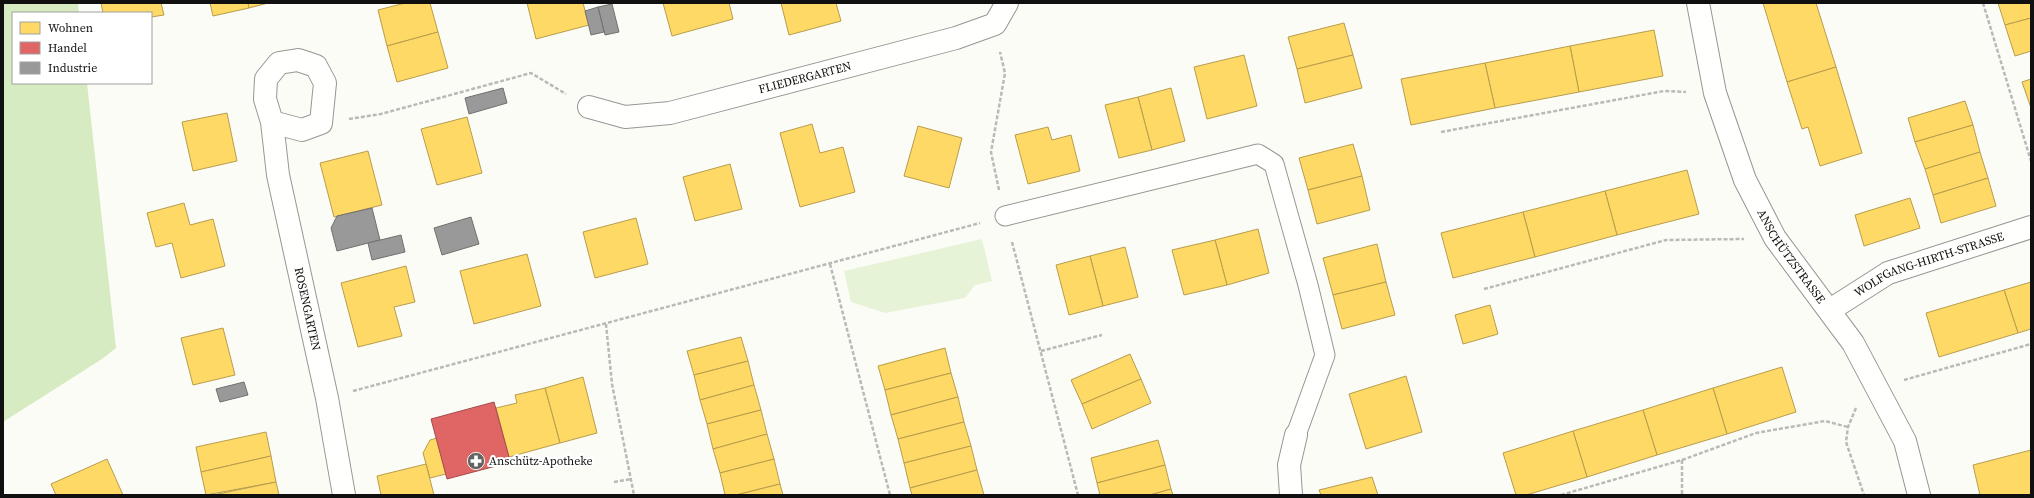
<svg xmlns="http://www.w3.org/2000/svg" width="2034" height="498" font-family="'Source Serif 4',serif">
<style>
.green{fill:#e7f3d6}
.forest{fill:#d7ebc3}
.homes{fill:#ffd966;stroke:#b79d4c}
.shops{fill:#e06666;stroke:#a24c4c}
.industry{fill:#999;stroke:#707070}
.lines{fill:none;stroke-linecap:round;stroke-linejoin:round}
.service-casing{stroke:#969694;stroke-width:21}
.minor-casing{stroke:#969694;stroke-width:24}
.path{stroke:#b9b9b8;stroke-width:2.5;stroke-dasharray:4 2;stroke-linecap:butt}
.service{stroke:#fffffe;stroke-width:19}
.minor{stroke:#fffffe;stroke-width:22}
.labels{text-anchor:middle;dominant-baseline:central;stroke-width:4;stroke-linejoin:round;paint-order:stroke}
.street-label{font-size:12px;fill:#101010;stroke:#fff}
.poi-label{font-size:12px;fill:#101010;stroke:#fff;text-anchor:start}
</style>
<rect width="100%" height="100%" fill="#fcfcf7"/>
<polygon class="green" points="982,239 992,281 975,285 965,298 885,313 851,302 844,271"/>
<polygon class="forest" points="3,3 78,3 79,13 13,13 13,83 87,83 116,348 102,359 3,422"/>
<g class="homes">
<polygon points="101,3 161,3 164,15 151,17 151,13 103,13"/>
<polygon points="210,3 248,3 249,8 213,16"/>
<polygon points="248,3 268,3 249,8"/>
<polygon points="405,3 430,3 438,32 387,46 378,10"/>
<polygon points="527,3 583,3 589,25 536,39"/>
<polygon points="663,3 729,3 733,19 672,36"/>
<polygon points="781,3 836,3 841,21 789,35"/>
<polygon points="1763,3 1816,3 1836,67 1787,82"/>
<polygon points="1998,3 2031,3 2031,18 2005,25"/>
<polygon points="2031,18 2031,51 2015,56 2005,25"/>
<polygon points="1344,23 1353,55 1297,69 1288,37"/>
<polygon points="1654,30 1663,76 1579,92 1570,46"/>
<polygon points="438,32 448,68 397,82 387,46"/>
<polygon points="1570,46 1579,92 1495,108 1485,63"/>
<polygon points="1244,55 1257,106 1207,119 1194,67"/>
<polygon points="1353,55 1362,88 1305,103 1297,69"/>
<polygon points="1485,63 1495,108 1411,125 1401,79"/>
<polygon points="1836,67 1862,153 1820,166 1808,127 1802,129 1787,82"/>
<polygon points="2031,79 2031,108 2022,82"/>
<polygon points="1171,88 1185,141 1152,150 1138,97"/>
<polygon points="1138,97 1152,150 1119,158 1105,105"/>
<polygon points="1965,101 1973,125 1915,142 1908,118"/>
<polygon points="227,113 237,161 193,171 182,122"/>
<polygon points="467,117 482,173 437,185 421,129"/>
<polygon points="812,124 820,153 843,147 855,192 800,207 780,133"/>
<polygon points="1973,125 1980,152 1925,169 1915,142"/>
<polygon points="918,126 962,138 949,188 904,176"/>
<polygon points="1048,127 1052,140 1071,135 1080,171 1028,184 1015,135"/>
<polygon points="1353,144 1362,176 1308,190 1299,158"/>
<polygon points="368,151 382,205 334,217 320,163"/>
<polygon points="1980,152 1988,178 1933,195 1925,169"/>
<polygon points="730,164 742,209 695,221 683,177"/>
<polygon points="1687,170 1699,214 1617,235 1605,191"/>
<polygon points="1362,176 1370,210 1317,224 1308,190"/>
<polygon points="1988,178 1996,206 1941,223 1933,195"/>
<polygon points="1605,191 1617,235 1535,257 1523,212"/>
<polygon points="1910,198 1920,228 1864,246 1855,215"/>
<polygon points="184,203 190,225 213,219 225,266 181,278 172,243 156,247 147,213"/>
<polygon points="1523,212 1535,257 1453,278 1441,233"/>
<polygon points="636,218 648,264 595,278 583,232"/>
<polygon points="1258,229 1269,273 1227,285 1215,240"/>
<polygon points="1215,240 1227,285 1184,295 1172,250"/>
<polygon points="1377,244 1386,282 1333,295 1323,258"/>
<polygon points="1125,247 1138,297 1103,306 1090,256"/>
<polygon points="527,254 541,306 474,324 460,271"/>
<polygon points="1090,256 1103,306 1069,315 1056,265"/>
<polygon points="406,266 415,302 394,307 402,336 358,347 341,283"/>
<polygon points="1386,282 1395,315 1342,329 1333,295"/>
<polygon points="2031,282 2031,329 2018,333 2004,290"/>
<polygon points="2004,290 2018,333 1939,357 1926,313"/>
<polygon points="1490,305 1498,334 1463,344 1455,315"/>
<polygon points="223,328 235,375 193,385 181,338"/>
<polygon points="741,337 748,361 694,375 687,351"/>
<polygon points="945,348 951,373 885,390 878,366"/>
<polygon points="1130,354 1141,379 1082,404 1071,380"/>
<polygon points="748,361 754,385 700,400 694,375"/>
<polygon points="1782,367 1796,412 1727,434 1713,388"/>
<polygon points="951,373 958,397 891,415 885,390"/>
<polygon points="1406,376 1422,432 1366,449 1349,394"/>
<polygon points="583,377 597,433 560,443 545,388"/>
<polygon points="1141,379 1151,403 1092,429 1082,404"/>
<polygon points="754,385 761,410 707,424 700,400"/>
<polygon points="545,388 560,443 509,457 496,408 517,403 515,395"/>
<polygon points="1713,388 1727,434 1657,455 1643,410"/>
<polygon points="958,397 964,422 898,439 891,415"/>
<polygon points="761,410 767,434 713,449 707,424"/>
<polygon points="1643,410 1657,455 1587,477 1573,431"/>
<polygon points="964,422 971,446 904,463 898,439"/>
<polygon points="1573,431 1587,477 1526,495 1516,495 1503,453"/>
<polygon points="266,432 271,456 201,472 196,447"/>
<polygon points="767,434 774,459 720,473 713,449"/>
<polygon points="437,438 446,474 430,478 423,453 430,440"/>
<polygon points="1158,440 1165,465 1097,483 1091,458"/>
<polygon points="971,446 977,470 910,488 904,463"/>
<polygon points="2031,450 2031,495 1980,495 1973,465"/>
<polygon points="271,456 276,482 206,495 201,472"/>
<polygon points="107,459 123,495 56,495 51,484"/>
<polygon points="774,459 780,484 736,495 725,495 720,473"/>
<polygon points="426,464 434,495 381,495 377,476"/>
<polygon points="1165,465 1171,489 1150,495 1100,495 1097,483"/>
<polygon points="977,470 984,495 912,495 910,488"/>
<polygon points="1372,477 1378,495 1321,495 1319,490"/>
<polygon points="276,482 279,495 213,495"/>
<polygon points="780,484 783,495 736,495"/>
<polygon points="1171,489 1173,495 1150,495"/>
</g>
<polygon class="shops" points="494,402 509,457 494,461 496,466 447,479 431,419"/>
<g class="industry">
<polygon points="612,4 619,32 605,35 598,7"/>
<polygon points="598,7 604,32 591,35 585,11"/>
<polygon points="503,88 507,103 469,114 465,98"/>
<polygon points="372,208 380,240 337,251 331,228 337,216"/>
<polygon points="471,217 479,244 442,255 434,228"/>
<polygon points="401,235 405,252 372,260 368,243"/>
<polygon points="244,382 248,395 220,402 216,389"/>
</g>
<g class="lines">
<defs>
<polyline id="service" points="1005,216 1258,154 1274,164 1308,285 1325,355 1296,435"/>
<g id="minor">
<path id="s1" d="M 1698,3 L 1715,93 L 1745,180 L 1775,238 L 1853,343 L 1905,441 L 1919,495"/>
<path id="s2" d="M 589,107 L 625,117 L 670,113 L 956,38 L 995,24 L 1007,3"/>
<path id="s3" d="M 272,122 L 302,130 L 321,123 L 325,83 L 316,66 L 298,60 L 279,63 L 266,79 L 265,99 L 272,122 L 278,175 L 327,398 L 344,495"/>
<path id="s4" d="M 1830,310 L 1888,273 L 2031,227"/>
<polyline points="1291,495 1289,465 1296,435"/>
</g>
</defs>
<use href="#service" class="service-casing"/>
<use href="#minor" class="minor-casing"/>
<g class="path">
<polyline points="1983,3 2031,161"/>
<polyline points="349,119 381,114 531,73 566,94"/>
<polyline points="1441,132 1664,91 1686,92"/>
<polyline points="999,190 991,152 1005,73 1000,52"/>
<polyline points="1012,242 1078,495"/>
<polyline points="830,264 890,495"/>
<polyline points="1484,289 1666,240 1744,239"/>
<polyline points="606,324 612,384 634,495"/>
<polyline points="1041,351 1102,335"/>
<polyline points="1904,380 2031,344"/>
<polyline points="353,391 980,223"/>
<polyline points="1856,408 1848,427 1846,442 1864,495"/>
<polyline points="1682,460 1682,495"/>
<polyline points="614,482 631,479"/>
<polyline points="1561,495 1682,460 1756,433 1825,421 1848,427"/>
</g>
<use href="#service" class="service"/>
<use href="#minor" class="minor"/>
</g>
<defs>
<symbol id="pharmacy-disc" viewBox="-11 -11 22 22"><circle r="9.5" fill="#636361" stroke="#fff"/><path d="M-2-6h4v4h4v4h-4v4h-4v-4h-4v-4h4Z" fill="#fff"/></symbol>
</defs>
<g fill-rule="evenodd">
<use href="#pharmacy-disc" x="466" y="451" width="20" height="20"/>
</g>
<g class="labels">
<g class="street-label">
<text stroke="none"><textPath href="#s2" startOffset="222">FLIEDERGARTEN</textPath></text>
<text stroke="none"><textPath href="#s1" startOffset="273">ANSCHÜTZSTRASSE</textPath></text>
<text stroke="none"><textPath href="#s4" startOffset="110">WOLFGANG-HIRTH-STRASSE</textPath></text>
<text stroke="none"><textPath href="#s3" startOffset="404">ROSENGARTEN</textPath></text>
</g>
<g class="poi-label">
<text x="489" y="461">Anschütz-Apotheke</text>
</g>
</g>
<rect width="2034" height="498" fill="none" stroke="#101010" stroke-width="8"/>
<rect x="12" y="12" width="140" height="72" fill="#ffffff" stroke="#9f9f9f"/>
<rect x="20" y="22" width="20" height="12" fill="#ffd966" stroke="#9f9f9f"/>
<text x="48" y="32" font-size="12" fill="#101010">Wohnen</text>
<rect x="20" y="42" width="20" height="12" fill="#e06666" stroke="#9f9f9f"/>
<text x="48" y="52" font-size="12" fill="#101010">Handel</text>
<rect x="20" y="62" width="20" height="12" fill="#999999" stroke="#9f9f9f"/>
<text x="48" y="72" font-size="12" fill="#101010">Industrie</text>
</svg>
